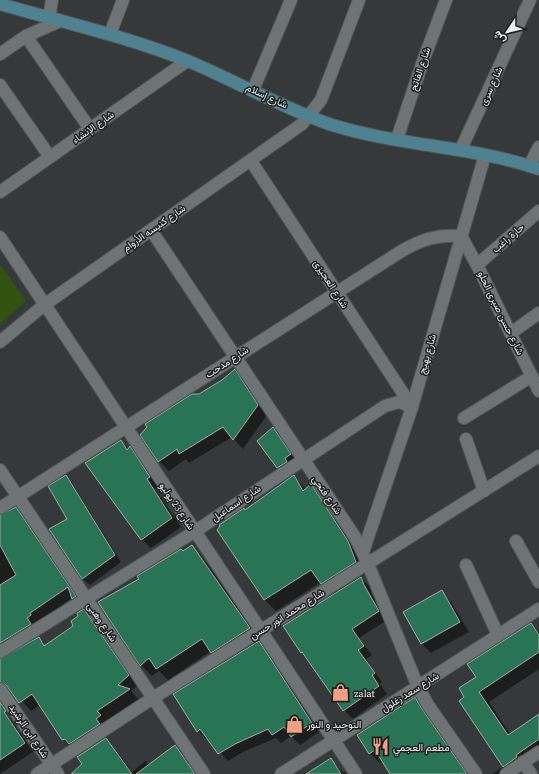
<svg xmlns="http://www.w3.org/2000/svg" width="539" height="774" font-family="'Source Serif 4',Vazirmatn,serif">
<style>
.green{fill:#315210}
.shadow{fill:#0007}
.building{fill:#297457;stroke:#a4a8a6}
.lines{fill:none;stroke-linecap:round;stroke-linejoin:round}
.street-casing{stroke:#525656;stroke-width:14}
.secondary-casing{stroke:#525656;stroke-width:14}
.street{stroke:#6e7373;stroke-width:12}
.secondary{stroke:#4f8290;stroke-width:12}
.labels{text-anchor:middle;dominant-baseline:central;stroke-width:3;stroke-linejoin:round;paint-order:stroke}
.street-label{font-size:10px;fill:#ebeeee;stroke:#1e2020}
.poi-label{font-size:10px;fill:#ebeeee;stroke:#1e2020;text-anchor:start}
</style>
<rect width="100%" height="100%" fill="#353939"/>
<polygon class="green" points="0,264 26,301 0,324"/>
<g class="shadow">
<polygon points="235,371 244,380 267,415 243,449 232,437 189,463 186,459 169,471 159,461 141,435 223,381"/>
<polygon points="273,429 280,435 297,461 284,474 258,441"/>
<polygon points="120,441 139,457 158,486 155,489 181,527 151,548 141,539"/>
<polygon points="66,476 72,483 121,562 90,585 83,579 50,529 69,519"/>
<polygon points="294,476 306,489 311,485 322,496 359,553 366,573 360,577 369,586 372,595 387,620 359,638 372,655 366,659 382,682 380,684 387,694 353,719 344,710 302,653 285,626 334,595 321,582 276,611 265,600 218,530"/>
<polygon points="16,508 24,517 83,605 81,606 72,598 38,622 39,623 9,651 0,642 0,516"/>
<polygon points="192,547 203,558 261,640 258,642 267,650 319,732 300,745 291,736 281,743 276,738 243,752 228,761 208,738 206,739 198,731 224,664 211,651 168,680 159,671 152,676 141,665 140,579"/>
<polygon points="441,592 451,602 469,632 431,653 421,643"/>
<polygon points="84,610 93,620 138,685 131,691 138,699 106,721 110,725 73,749 63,740 40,705 31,711 22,701 0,667 0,662 38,638 46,646 75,627"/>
<polygon points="531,624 539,632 539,669 489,702 510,734 539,715 539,756 517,774 492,774 504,766 466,697 477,677"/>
<polygon points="415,698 425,708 468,774 392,774 383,761 380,763 370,753"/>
<polygon points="4,713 12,721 33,752 0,774 0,715"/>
<polygon points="106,739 115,749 132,772 145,761 150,765 175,746 185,756 197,774 70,774 84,764"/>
<polygon points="331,759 343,773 345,772 347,774 316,774"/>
</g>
<g class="building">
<polygon points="235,369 258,405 233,440 223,427 179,454 177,449 158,462 140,435 147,427 145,424 192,394 199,394 222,380"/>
<polygon points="273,427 291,454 285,458 287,462 277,468 257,441"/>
<polygon points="121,440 127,450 130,446 150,477 147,479 172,518 141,540 85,463"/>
<polygon points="66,475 115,555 82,579 49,529 67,519 48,486"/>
<polygon points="294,475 303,491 311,484 348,541 356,562 321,584 311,570 264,600 217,530 220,526 219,525 244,508 245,510"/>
<polygon points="16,507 76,596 72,599 68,587 30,613 31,615 27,618 31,624 0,643 0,585 16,575 0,545 0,515"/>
<polygon points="192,545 250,628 211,653 202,639 156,669 149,658 140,666 98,602 139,579 137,576 181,549 183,551"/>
<polygon points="361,577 364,585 379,611 352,629 364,646 358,650 375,673 372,675 379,686 343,711 302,652 301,653 283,626"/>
<polygon points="442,590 460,622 421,644 403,612"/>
<polygon points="84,609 129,675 118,685 130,689 97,711 101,715 96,719 100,724 69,744 65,739 62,740 32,694 19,703 6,685 0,682 0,659 39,637 44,646 73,626 71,621 78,616 77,613"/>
<polygon points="531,623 539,635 539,652 479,692 508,735 539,714 539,739 516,755 517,757 503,767 459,701 464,697 459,688 476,677 467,664"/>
<polygon points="259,641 312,723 291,737 284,727 272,735 268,729 235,744 218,754 200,729 197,732 173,694"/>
<polygon points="415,697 422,709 467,774 390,774 375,750 369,754 357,735"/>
<polygon points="0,702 6,711 4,712 25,743 0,760"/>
<polygon points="106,738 132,774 71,774 82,764 77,757"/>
<polygon points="175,745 195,774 136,774"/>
<polygon points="331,758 341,774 306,774"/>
</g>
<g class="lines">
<defs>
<g id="street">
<polyline points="49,18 52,0"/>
<polyline points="110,34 123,0"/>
<polyline points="26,36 90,129"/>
<polyline points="0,54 26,36 60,21"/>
<polyline points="0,85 50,157"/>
<polyline points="253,90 291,0"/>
<polyline points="397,139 423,61 446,0"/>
<polyline points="461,149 530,0"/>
<polyline points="251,161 412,407"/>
<polyline points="529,166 539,147"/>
<polyline points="0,192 187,61"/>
<polyline points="151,230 355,537 368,564 418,687 428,705 476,774"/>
<polyline points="0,237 356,774"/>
<polyline points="477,265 539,211"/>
<polyline points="511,333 539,313"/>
<polyline points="0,342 44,305 302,124 321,100 359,0"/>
<polyline points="464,418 532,376"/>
<polyline points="466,439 484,491"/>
<polyline points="0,470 204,774"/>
<path d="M 0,508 L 400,252 C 420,240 437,234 461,236 L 477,265 L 539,391"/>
<polyline points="516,541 539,582"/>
<polyline points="363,552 412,407 485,155"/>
<polyline points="466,565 498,635"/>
<polyline points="0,652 194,532 385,406 399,402 412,407"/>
<polyline points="0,689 58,774"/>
<polyline points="523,762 531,774"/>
<polyline points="37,774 153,698 539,456"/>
<polyline points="281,774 539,609"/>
<polyline points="506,774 539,752"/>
</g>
<path id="secondary" d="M 0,4 C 63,22 128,37 188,61 C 236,81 284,109 332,125 C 400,146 472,146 539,169"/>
</defs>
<use href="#street" class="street-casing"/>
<use href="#secondary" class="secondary-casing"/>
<use href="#street" class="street"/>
<use href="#secondary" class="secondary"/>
</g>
<defs>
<symbol id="shop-bare" viewBox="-9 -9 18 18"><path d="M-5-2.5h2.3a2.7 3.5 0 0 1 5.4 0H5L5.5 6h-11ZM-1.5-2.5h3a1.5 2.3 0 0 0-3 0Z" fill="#f39f84" stroke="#1e2020" stroke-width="2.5" paint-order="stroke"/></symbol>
<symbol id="restaurant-bare" viewBox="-9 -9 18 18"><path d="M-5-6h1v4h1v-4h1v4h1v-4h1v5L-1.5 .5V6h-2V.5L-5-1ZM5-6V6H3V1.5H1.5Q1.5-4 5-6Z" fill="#f39f84" stroke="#1e2020" stroke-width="2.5" paint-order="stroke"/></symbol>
</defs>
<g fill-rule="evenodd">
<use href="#shop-bare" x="328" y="680" width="25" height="25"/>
<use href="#shop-bare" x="282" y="712" width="25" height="25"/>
<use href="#restaurant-bare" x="368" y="734" width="25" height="25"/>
</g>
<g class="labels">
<g class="street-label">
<text transform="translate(420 69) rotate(-71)">شارع الفاتح</text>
<text transform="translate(491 86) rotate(-65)">شارع سرى</text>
<text transform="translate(267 96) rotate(25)">شارع إسلام</text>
<text transform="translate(93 127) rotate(-35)">شارع الإنشاء</text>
<text transform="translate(154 228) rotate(-35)">شارع كنيسه الأروام</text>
<text transform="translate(508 238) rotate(-41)">حارة راغب</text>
<text transform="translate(331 284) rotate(57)">شارع العجيزى</text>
<text transform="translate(501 313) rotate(64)">شارع حسن صبرى الحلو</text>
<text transform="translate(427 354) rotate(-74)">شارع بهيج</text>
<text transform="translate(227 362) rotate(-33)">شارع مدحت</text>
<text transform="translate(327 495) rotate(56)">شارع فتحي</text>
<text transform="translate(236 503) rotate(-34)">شارع اسماعيل</text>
<text transform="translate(177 506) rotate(56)">شارع 23 يوليو</text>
<text transform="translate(287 614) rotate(-32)">شارع محمد انور حسن</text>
<text transform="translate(102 622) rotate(56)">شارع وهبى</text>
<text transform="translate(410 692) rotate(-32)">شارع سعد زغلول</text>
<text transform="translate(29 731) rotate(56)">شارع ابن الرشيد</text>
</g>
<g class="poi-label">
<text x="354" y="693">zalat</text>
<text x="307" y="724">التوحيد و النور</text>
<text x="393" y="747">مطعم العجمي</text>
</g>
</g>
<g transform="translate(507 32) rotate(235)" stroke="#1e2020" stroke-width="3" paint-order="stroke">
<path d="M0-3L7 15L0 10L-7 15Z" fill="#ebeeee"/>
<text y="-6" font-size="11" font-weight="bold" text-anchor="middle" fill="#ebeeee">ش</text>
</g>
</svg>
